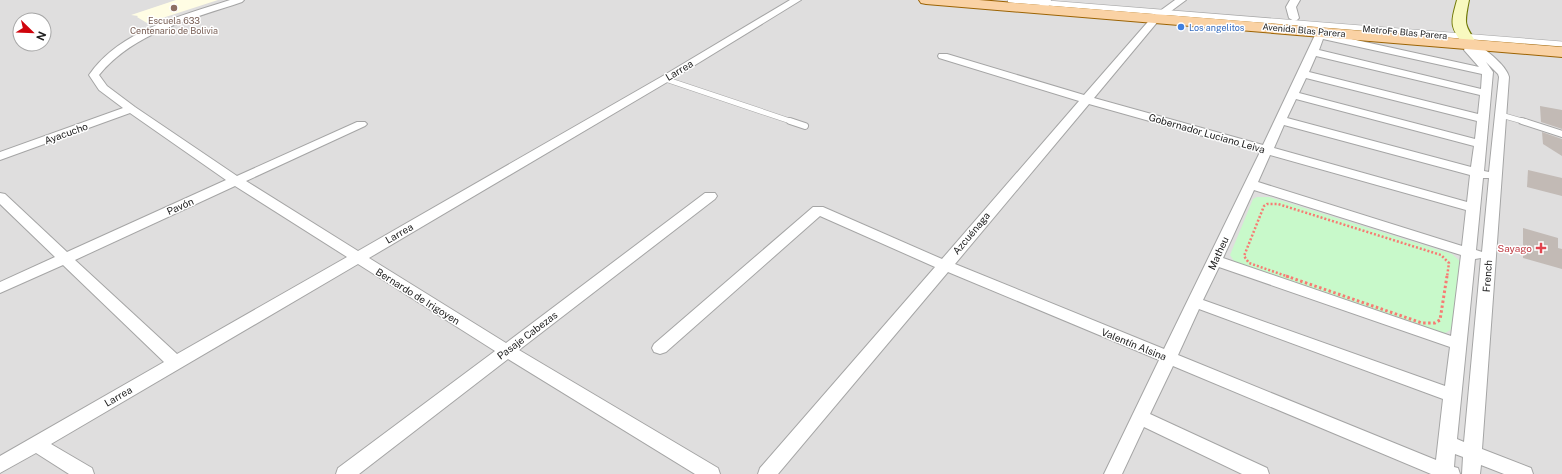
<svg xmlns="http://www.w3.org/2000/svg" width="1562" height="474" font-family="'Public Sans',sans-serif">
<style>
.residential{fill:#dfdede;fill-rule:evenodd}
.education{fill:#fffde4}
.park{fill:#c8f9ca}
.building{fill:#c2bab5}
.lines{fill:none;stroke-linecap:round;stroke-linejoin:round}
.lane-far1-casing{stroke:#a5a5a5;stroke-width:6}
.lane-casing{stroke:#a5a5a5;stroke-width:8}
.street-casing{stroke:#a5a5a5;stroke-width:2}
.secondary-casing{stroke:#727a07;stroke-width:2}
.primary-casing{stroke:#9c6303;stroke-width:2}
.path-far1{stroke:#f77b73;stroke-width:2.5;stroke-dasharray:2 2;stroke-linecap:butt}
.path{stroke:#f77b73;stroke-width:3;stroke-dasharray:2.5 2.5;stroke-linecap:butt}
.lane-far1{stroke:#fff;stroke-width:5}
.lane{stroke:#fff;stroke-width:6}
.street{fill:#fff;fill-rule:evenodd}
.secondary{fill:#f8f9bf;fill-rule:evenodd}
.primary{fill:#fad2a4;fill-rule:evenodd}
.education-dot{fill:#8d6e63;stroke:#fff;stroke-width:1.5}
.shop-dot{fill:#3f7fe0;stroke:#fff;stroke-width:1.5}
.health-dot{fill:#e0444e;stroke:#fff;stroke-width:1.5}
.labels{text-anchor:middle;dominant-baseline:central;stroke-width:3;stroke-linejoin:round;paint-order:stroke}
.far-education-label{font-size:9px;fill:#785e54;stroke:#fff}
.far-shop-label{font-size:9px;fill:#366cbe;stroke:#fff;text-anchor:start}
.far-street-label{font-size:9px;fill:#212121;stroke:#fff}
.street-label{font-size:10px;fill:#212121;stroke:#fff}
.health-label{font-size:10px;fill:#be3a42;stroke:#fff;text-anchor:end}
</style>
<rect width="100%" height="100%" fill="#f1eee8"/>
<path class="residential" d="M 0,0 L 1562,0 L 1562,474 L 0,474 ZM 20,20 L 44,20 L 44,44 L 20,44 Z"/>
<polygon class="education" points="176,0 218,0 147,23 137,17 138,16 131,15"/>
<polygon class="park" points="1257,197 1269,197 1452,254 1461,262 1452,329 1445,333 1431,333 1235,263 1230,255 1253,199"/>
<g class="building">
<polygon points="1540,106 1562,110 1562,129 1541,122"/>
<polygon points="1542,132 1562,139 1562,156 1543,144"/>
<polygon points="1528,170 1562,178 1562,196 1527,187"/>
<polygon points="1523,228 1558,238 1558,248 1562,249 1562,269 1523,258"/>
</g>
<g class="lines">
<defs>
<g id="lane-far1">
<polyline points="1010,0 1562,44"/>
<polyline points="665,79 793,122"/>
<polyline points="1501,115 1526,122"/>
</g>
<g id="lane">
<polyline points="790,121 805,126"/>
<polyline points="1522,121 1562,134"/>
</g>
<g id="street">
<path d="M 230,0 L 244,0 L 242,2 C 192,19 134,32 99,75 L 107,86 L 135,107 L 237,176 L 357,122 L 365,122 L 367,124 L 365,126 L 246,181 L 358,251 L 661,77 L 790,0 L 801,0 L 669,81 L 369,258 L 506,343 L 705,193 L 715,193 L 717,196 L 715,199 L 519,350 L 718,468 L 720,474 L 695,474 L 508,359 L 359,474 L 336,474 L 338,468 L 495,351 L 358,264 L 51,444 L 92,468 L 94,474 L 69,474 L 36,453 L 0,473 L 0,456 L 164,362 L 63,265 L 0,293 L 0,282 L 55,257 L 0,204 L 0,193 L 5,194 L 67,252 L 226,180 L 130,113 L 0,160 L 0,152 L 123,108 L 99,90 L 89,75 C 120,30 181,16 230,0 ZM 235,186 L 347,257 L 177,354 L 75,260 Z"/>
<polygon points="1041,0 1051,0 1047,10 1041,10 1039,8"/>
<path d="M 1175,0 L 1186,0 L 1159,20 L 1094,98 L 1263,145 L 1315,35 L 1314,32 L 1316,30 L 1322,30 L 1324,33 L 1479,67 L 1464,50 L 1467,43 L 1471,42 C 1482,45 1507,66 1509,77 L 1482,449 L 1531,468 L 1533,474 L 1504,474 L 1481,465 L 1480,474 L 1462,474 L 1463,457 L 1455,454 L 1454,467 L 1458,468 L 1460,474 L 1431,474 L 1173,366 L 1150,414 L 1267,468 L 1269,474 L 1242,474 L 1144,427 L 1122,474 L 1104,474 L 1159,360 L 948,272 L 778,474 L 758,474 L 760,468 L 935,267 L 820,216 L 666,352 L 660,354 L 654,352 L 652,348 L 654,344 L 813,207 L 823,207 L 942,259 L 1079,101 L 939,58 L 938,56 L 939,54 L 947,54 L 1084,95 L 1153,16 ZM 1323,39 L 1482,74 L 1481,89 L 1319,50 ZM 1316,56 L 1480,95 L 1478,114 L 1309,72 ZM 1486,62 L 1498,74 L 1499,77 L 1489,172 L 1484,171 L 1493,72 ZM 1306,78 L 1477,121 L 1475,139 L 1299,93 ZM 1296,99 L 1474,146 L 1471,167 L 1287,118 ZM 1089,104 L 1260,152 L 1164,349 L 955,264 ZM 1284,125 L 1470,175 L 1467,202 L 1274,148 ZM 1270,155 L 1466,210 L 1462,246 L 1258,182 ZM 1483,178 L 1489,178 L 1482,252 L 1476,250 ZM 1254,190 L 1461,255 L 1451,336 L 1223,258 ZM 1481,258 L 1464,442 L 1457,439 L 1475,259 ZM 1219,267 L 1450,347 L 1445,386 L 1203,300 ZM 1199,309 L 1443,399 L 1436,460 L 1178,355 Z"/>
<polygon points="1290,0 1300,0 1296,7 1299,18 1297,20 1294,21 1289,18 1286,7"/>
</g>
<path id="secondary" d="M 1457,0 L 1469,0 C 1464,25 1464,24 1478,45 L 1476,48 L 1471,49 L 1466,48 C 1450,27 1450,25 1457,0 Z"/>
<polygon id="primary" points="919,0 979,0 1562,47 1562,57 926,4 921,3"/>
</defs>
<use href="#lane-far1" class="lane-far1-casing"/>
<use href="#lane" class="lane-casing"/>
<use href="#street" class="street-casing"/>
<use href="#secondary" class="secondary-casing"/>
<use href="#primary" class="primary-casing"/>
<polyline class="path-far1" points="1289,277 1249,263 1244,256 1264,206 1267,204 1278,204 1441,255 1449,263 1447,277"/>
<polyline class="path" points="1286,276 1422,323 1435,323 1440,320 1447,276"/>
<use href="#lane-far1" class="lane-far1"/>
<use href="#lane" class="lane"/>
<use href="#street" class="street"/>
<use href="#secondary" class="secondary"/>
<use href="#primary" class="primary"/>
</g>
<circle class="education-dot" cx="174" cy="8" r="4"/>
<circle class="shop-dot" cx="1181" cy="27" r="4"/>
<path class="health-dot" d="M1539 242h4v4h4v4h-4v4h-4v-4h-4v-4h4z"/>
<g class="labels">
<g class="far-education-label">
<text x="174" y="20">Escuela 633<tspan x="174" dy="10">Centenario de Bolivia</tspan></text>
</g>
<g class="far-shop-label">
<text x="1189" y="27">Los angelitos</text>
</g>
<g class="far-street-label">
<text transform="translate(1304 30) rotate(5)">Avenida Blas Parera</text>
<text transform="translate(1405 32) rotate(5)">MetroFe Blas Parera</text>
</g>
<g class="street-label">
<text transform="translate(679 70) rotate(-31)">Larrea</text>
<text transform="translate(66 133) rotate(-20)">Ayacucho</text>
<text transform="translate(1207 133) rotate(16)">Gobernador Luciano Leiva</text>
<text transform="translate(180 206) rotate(-24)">Pavón</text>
<text transform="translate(399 233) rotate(-30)">Larrea</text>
<text transform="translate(971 233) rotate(-50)">Azcuénaga</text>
<text transform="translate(1218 253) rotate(-65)">Matheu</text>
<text transform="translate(1487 276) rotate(-86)">French</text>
<text transform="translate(418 296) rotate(32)">Bernardo de Irigoyen</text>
<text transform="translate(527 335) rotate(-37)">Pasaje Cabezas</text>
<text transform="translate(1134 344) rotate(22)">Valentín Alsina</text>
<text transform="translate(118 396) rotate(-30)">Larrea</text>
</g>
<g class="health-label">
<text x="1532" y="248">Sayago</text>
</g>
</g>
<g transform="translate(32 32) rotate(113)"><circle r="19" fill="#ffffff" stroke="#a6a6a6"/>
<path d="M0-3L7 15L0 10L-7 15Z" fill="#cf040c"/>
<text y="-6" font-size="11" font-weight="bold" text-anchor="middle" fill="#212121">N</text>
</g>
</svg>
